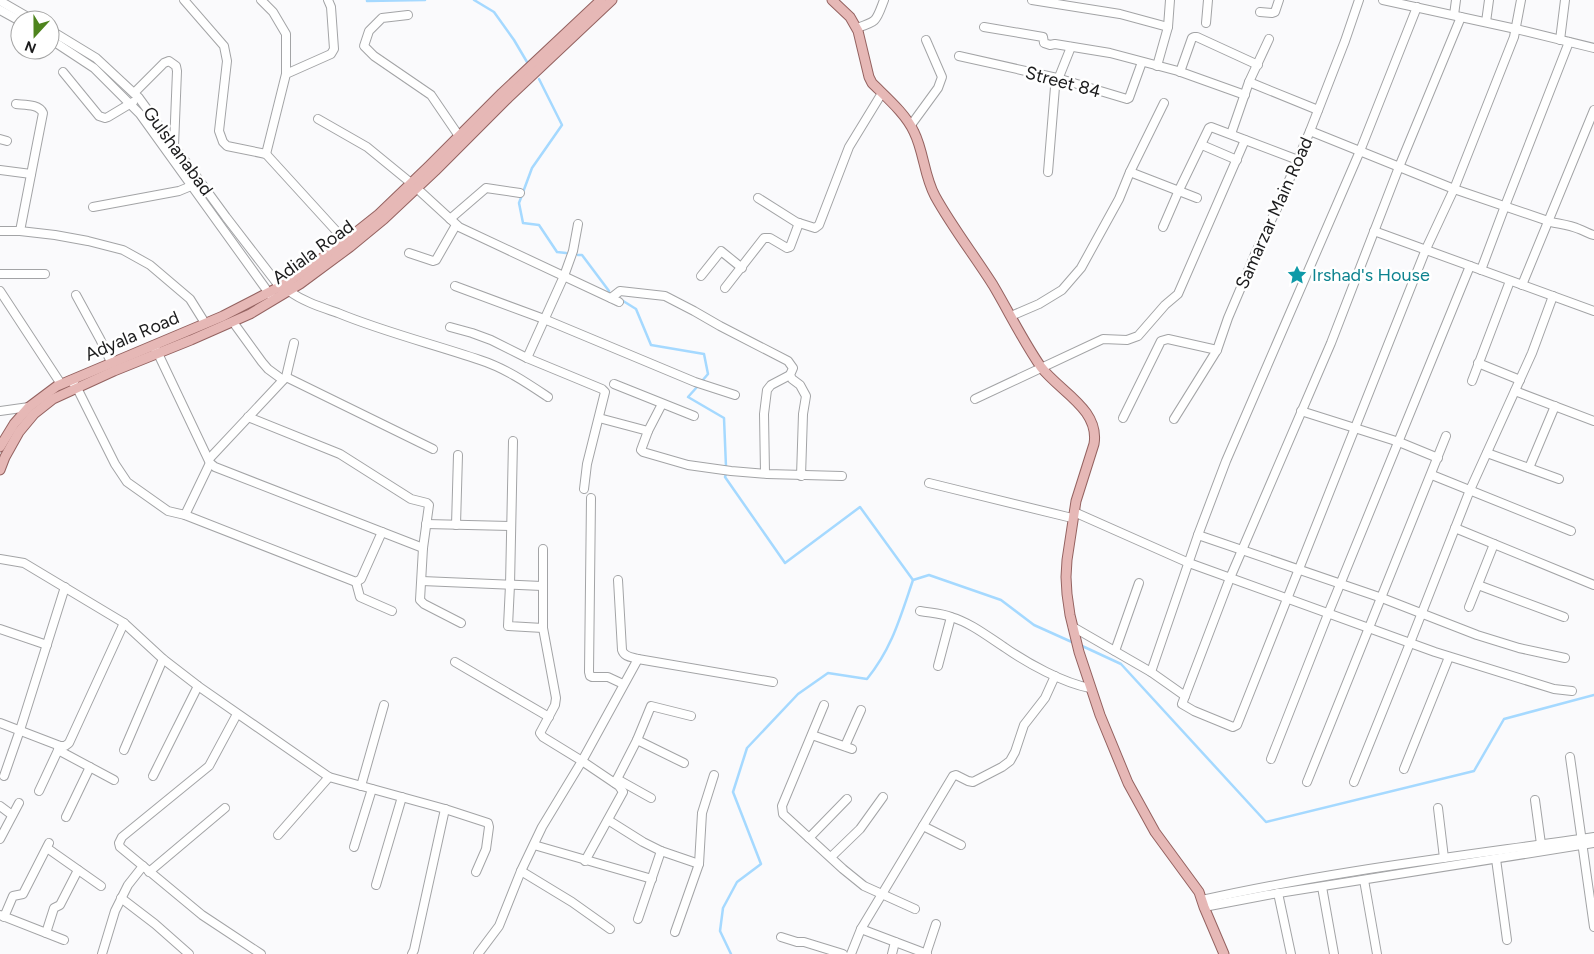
<svg xmlns="http://www.w3.org/2000/svg" width="1594" height="954" font-family="Figtree,sans-serif">
<style>
.lines{fill:none;stroke-linecap:round;stroke-linejoin:round}
.stream{stroke:#a5d9ff;stroke-width:2.5}
.minor-casing{stroke:#a3a4a6;stroke-width:10}
.major-casing{stroke:#946260;stroke-width:11}
.minor{stroke:#fff;stroke-width:8}
.major{stroke:#e6b8b6;stroke-width:9}
.labels{text-anchor:middle;dominant-baseline:central;stroke-width:5;stroke-linejoin:round;paint-order:stroke}
.street-label{font-size:18px;fill:#1b1b1c;stroke:#fff}
.culture-label{font-size:18px;fill:#0d838f;stroke:#fff;text-anchor:start}
</style>
<rect width="100%" height="100%" fill="#fafafc"/>
<g class="lines">
<g class="stream">
<polyline points="367,0 367,1 425,0"/>
<polyline points="474,0 494,12 514,40 527,62"/>
<polyline points="539,79 562,125 532,168 519,203 523,223 539,225 557,252 566,253"/>
<polyline points="578,255 582,255 609,291"/>
<polyline points="620,299 636,309 651,345 704,354 708,374 702,381"/>
<polyline points="697,387 688,397 724,418 726,467"/>
<polyline points="726,474 725,477 785,563 860,507 913,580"/>
<polyline points="1080,645 1121,664 1266,822 1474,771 1504,719 1594,695"/>
<path d="M 731,954 L 720,931 L 723,908 L 737,882 L 761,864 L 733,792 L 747,748 L 798,694 L 828,673 L 867,679 C 892,648 900,618 913,580 L 929,575 L 1001,600 L 1034,625 L 1074,643"/>
</g>
<defs>
<g id="minor">
<polyline points="184,0 224,46 227,61 219,131 223,142 227,146 266,154 349,245"/>
<polyline points="261,0 273,12 286,34 286,74"/>
<polyline points="1032,0 1120,14 1168,27"/>
<polyline points="1383,0 1516,29 1594,48"/>
<polyline points="0,1 33,20"/>
<polyline points="0,10 20,21"/>
<polyline points="1260,12 1272,13 1275,12 1279,0"/>
<polyline points="408,15 382,18 369,31 364,46 374,56 431,95 461,139"/>
<polyline points="1454,15 1456,0"/>
<polyline points="1461,17 1399,167 1331,343 1230,578 1182,704 1194,711 1233,727 1237,725 1426,249 1454,189 1514,37 1521,0"/>
<polyline points="1486,22 1489,0"/>
<polyline points="1206,23 1208,0"/>
<polyline points="984,27 1043,37 1044,43 1050,45 1055,44 1110,53 1178,71 1245,95"/>
<path d="M 857,28 C 878,21 876,21 884,0"/>
<polyline points="50,30 96,58 139,98 226,217 283,291"/>
<polyline points="50,39 94,68 140,114 271,296"/>
<polyline points="1560,40 1565,0"/>
<polyline points="959,56 1057,78 1127,99 1129,98 1142,62"/>
<polyline points="1157,66 1168,27 1170,0"/>
<polyline points="63,72 99,116 105,118 108,117 133,102"/>
<polyline points="1180,72 1192,38 1194,37 1197,37 1258,65"/>
<polyline points="1249,82 1318,110"/>
<polyline points="134,93 164,63 169,61 176,66 177,71 174,146"/>
<path d="M 16,104 C 25,105 39,104 43,113 L 20,231"/>
<polyline points="318,119 367,147 411,183 459,227 619,302"/>
<polyline points="911,125 938,88 942,77 926,40"/>
<path d="M 1310,131 L 1454,189 L 1551,222 C 1560,224 1570,225 1579,229 C 1585,231 1588,234 1594,235"/>
<polyline points="1231,134 1249,82 1269,39"/>
<polyline points="0,139 7,141"/>
<polyline points="1202,145 1237,160"/>
<polyline points="266,154 286,74 331,54 334,49 331,7 328,0"/>
<polyline points="0,170 31,174"/>
<polyline points="1048,172 1055,87 1071,47"/>
<polyline points="1130,172 1197,198"/>
<polyline points="758,198 796,222 815,228 819,225 849,147 882,93"/>
<polyline points="93,207 179,191 196,184"/>
<polyline points="450,219 486,188 520,193"/>
<polyline points="1163,227 1179,190 1209,128 1211,127 1298,160"/>
<polyline points="0,231 20,231 55,235 88,241 123,250 150,265 190,299 205,323"/>
<polyline points="1374,231 1594,311"/>
<polyline points="409,253 433,261 436,260 456,225"/>
<polyline points="1481,270 1505,206 1569,42"/>
<polyline points="0,274 45,274"/>
<polyline points="701,276 721,251 742,268"/>
<polyline points="1522,285 1594,110"/>
<polyline points="455,286 544,319 695,382 735,395"/>
<polyline points="725,288 764,238 770,238 787,248 790,247 799,223"/>
<polyline points="0,291 61,384"/>
<path d="M 289,291 C 304,302 321,307 338,313 C 384,332 433,344 480,360 C 505,368 527,383 548,397"/>
<polyline points="76,295 100,339 111,362"/>
<polyline points="611,298 620,291 665,296 694,311 720,326 788,361 793,368 790,375 792,379 800,385 806,396 803,414 801,476"/>
<polyline points="1011,316 1039,304 1062,290 1081,268 1119,199 1130,172 1164,103"/>
<polyline points="233,322 262,362 268,369 283,380"/>
<polyline points="450,327 472,333 491,340 527,358 602,389 605,392 587,464 584,489"/>
<polyline points="154,345 210,463 215,467 423,548"/>
<polyline points="527,358 564,276 573,251 578,224"/>
<polyline points="1478,363 1520,380"/>
<polyline points="286,377 433,449"/>
<polyline points="71,380 77,388 115,464 127,482 168,511 185,515 356,582 361,579 382,532"/>
<polyline points="1472,381 1510,281"/>
<polyline points="614,384 694,416"/>
<polyline points="1515,391 1594,421"/>
<polyline points="975,399 1103,339 1127,340 1138,336 1165,305 1178,294 1245,140"/>
<polyline points="0,411 29,407"/>
<polyline points="1301,411 1399,442 1438,458"/>
<polyline points="248,417 340,454 411,499 427,503 429,505 423,548 420,600 424,604 461,623"/>
<polyline points="599,418 648,431 641,450 643,452 688,465 731,471 767,474 842,476"/>
<polyline points="1123,418 1161,341 1168,339 1217,350"/>
<polyline points="1174,419 1217,350 1228,318 1256,252 1279,204 1310,131 1345,41 1359,0"/>
<polyline points="648,431 662,404"/>
<polyline points="513,441 510,585 508,626 543,628"/>
<polyline points="1487,453 1559,479"/>
<polyline points="209,459 286,377 294,343"/>
<polyline points="1529,468 1555,406"/>
<polyline points="765,473 764,414 767,390 771,385 790,375"/>
<polyline points="1432,475 1571,531"/>
<polyline points="929,483 1072,518"/>
<polyline points="591,498 589,672 590,676 592,677 608,677 623,684"/>
<polyline points="1074,512 1189,563 1435,652 1554,689 1572,691"/>
<polyline points="185,515 210,463"/>
<polyline points="426,524 511,526"/>
<polyline points="456,525 458,455"/>
<polyline points="1455,528 1594,585"/>
<polyline points="1198,535 1382,598 1477,635 1519,648 1565,658"/>
<polyline points="0,559 24,563 124,623 163,659 198,686 329,777 445,809 488,823 489,827 486,849 476,872"/>
<path d="M 618,580 L 622,650 C 624,657 632,657 638,659 L 773,682"/>
<polyline points="422,581 542,586"/>
<polyline points="356,582 360,597 392,611"/>
<polyline points="1478,585 1564,617"/>
<polyline points="1469,607 1494,544"/>
<path d="M 920,611 C 931,613 941,613 951,617 C 971,623 987,636 1004,647 C 1027,663 1063,683 1090,688"/>
<polyline points="1073,627 1151,672 1185,696"/>
<polyline points="0,629 47,645"/>
<polyline points="1115,651 1139,583"/>
<polyline points="455,662 549,717"/>
<polyline points="938,666 951,617"/>
<polyline points="1151,672 1198,535 1226,461 1360,151 1417,7"/>
<polyline points="824,705 782,806 783,814 843,869 864,886 915,909"/>
<polyline points="237,714 209,766 122,837 119,843 120,847 202,915 261,954"/>
<polyline points="0,723 60,746 65,746 69,743 124,623"/>
<polyline points="812,735 852,749"/>
<polyline points="637,740 684,763"/>
<polyline points="845,746 861,710"/>
<polyline points="58,750 114,780"/>
<polyline points="124,750 163,659"/>
<polyline points="1570,757 1594,927"/>
<polyline points="1271,759 1328,614 1470,266"/>
<polyline points="1404,769 1449,657"/>
<polyline points="4,776 20,730 65,587"/>
<polyline points="153,776 198,686"/>
<polyline points="617,779 651,798"/>
<polyline points="1307,782 1446,436"/>
<polyline points="1354,782 1410,643 1470,490 1532,353 1553,296"/>
<polyline points="615,783 637,740 651,706 691,716"/>
<polyline points="361,786 384,705"/>
<polyline points="39,791 60,746"/>
<polyline points="1535,800 1541,844"/>
<polyline points="0,806 12,815"/>
<polyline points="1438,808 1444,858"/>
<polyline points="66,817 90,767"/>
<polyline points="608,820 643,842 661,851 638,919"/>
<polyline points="923,826 961,845"/>
<polyline points="278,835 329,777"/>
<polyline points="809,838 847,799"/>
<polyline points="0,839 19,803"/>
<polyline points="534,845 652,879"/>
<polyline points="354,847 372,789"/>
<polyline points="47,848 101,886"/>
<polyline points="661,851 699,864"/>
<polyline points="831,857 860,829 883,797"/>
<polyline points="1496,859 1507,940"/>
<polyline points="585,861 623,792 619,786 582,761 638,659"/>
<polyline points="521,871 572,902 610,929"/>
<polyline points="149,872 225,808"/>
<polyline points="1364,880 1377,954"/>
<polyline points="376,885 402,797"/>
<polyline points="1322,887 1334,954"/>
<polyline points="1278,893 1291,954"/>
<polyline points="121,898 155,924 189,954"/>
<path d="M 1202,900 C 1331,871 1463,856 1594,837"/>
<polyline points="1204,907 1267,895 1594,843"/>
<polyline points="0,915 64,940"/>
<polyline points="4,917 13,896 23,894 49,843"/>
<polyline points="861,929 927,954"/>
<polyline points="675,932 699,864 702,813 714,775"/>
<polyline points="46,933 54,908 60,905 78,870"/>
<polyline points="781,937 797,942 804,942 843,954"/>
<polyline points="102,954 115,911 128,885 143,866"/>
<polyline points="412,954 414,950 445,809"/>
<polyline points="478,954 499,926 521,871 542,827 582,761 543,737 540,733 555,705 556,698 543,628 543,549"/>
<polyline points="851,954 861,929 953,776 956,775 968,781 973,782 1002,767 1010,761 1015,752 1024,725 1045,698 1055,676"/>
<polyline points="892,954 895,942"/>
<polyline points="926,954 936,924"/>
</g>
<g id="major">
<path d="M 832,0 L 850,17 L 858,31 L 869,77 L 872,83 C 886,97 906,114 914,132 C 924,152 924,176 935,196 C 952,227 974,255 993,285 C 1009,312 1023,341 1041,367 C 1059,391 1100,409 1094,444 L 1076,501 L 1067,560 L 1066,577 L 1067,594 L 1070,615 L 1079,652 L 1100,715 L 1128,783 L 1155,832 L 1199,892 L 1204,907 L 1224,954"/>
<polyline points="0,447 14,424 29,407 57,386 223,316 285,284 306,270 345,241 379,214 429,166 502,93 601,0"/>
<polyline points="0,470 5,457 19,432 34,414 53,399 114,371 191,340 250,314 300,284 350,247 384,219 435,171 508,98 612,0"/>
</g>
</defs>
<use href="#minor" class="minor-casing"/>
<use href="#major" class="major-casing"/>
<use href="#minor" class="minor"/>
<use href="#major" class="major"/>
</g>
<defs>
<symbol id="sight-bare" viewBox="-9 -9 18 18"><path d="M0-6L1.8-2.2L6-1.7L2.9 1.2L3.7 5.4L0 3.3L-3.7 5.4L-2.9 1.2L-6-1.7L-1.8-2.2Z" fill="#0f9aa8" stroke="#fff" stroke-width="2.5" paint-order="stroke"/></symbol>
</defs>
<g fill-rule="evenodd">
<use href="#sight-bare" x="1283" y="261" width="28" height="28"/>
</g>
<g class="labels">
<g class="street-label">
<text transform="translate(1063 82) rotate(15)">Street 84</text>
<text transform="translate(178 151) rotate(54)">Gulshanabad</text>
<text transform="translate(1274 213) rotate(-66)">Samarzar Main Road</text>
<text transform="translate(313 252) rotate(-36)">Adiala Road</text>
<text transform="translate(132 336) rotate(-23)">Adyala Road</text>
</g>
<g class="culture-label">
<text x="1312" y="275">Irshad's House</text>
</g>
</g>
<g transform="translate(35 35) rotate(201)"><circle r="24" fill="#ffffff" stroke="#a4a4a4"/>
<path d="M0-4L9 19L0 12L-9 19Z" fill="#4e841d"/>
<text y="-8" font-size="14" font-weight="bold" text-anchor="middle" fill="#1b1b1c">N</text>
</g>
</svg>
